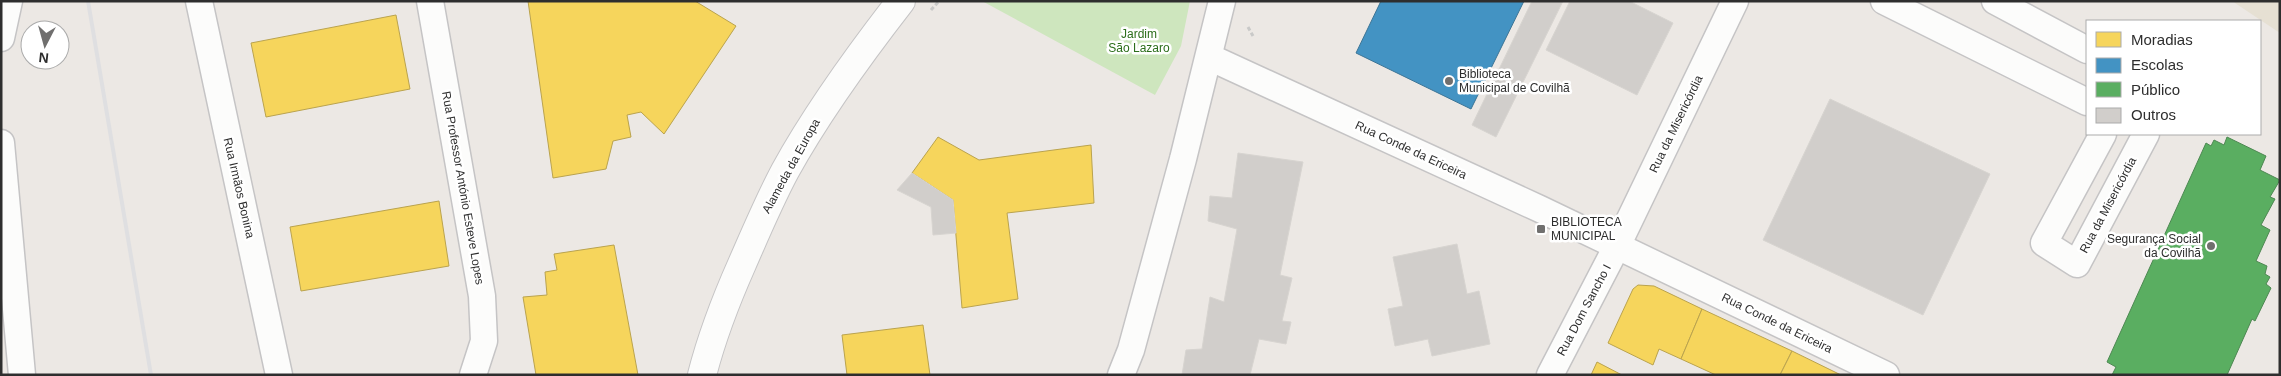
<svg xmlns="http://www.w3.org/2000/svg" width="2281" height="376" font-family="Helvetica,sans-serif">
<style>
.education{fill:#e6e0d3}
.green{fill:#cee6be}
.homes{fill:#f6d55c;stroke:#baa34e}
.schools{fill:#4393c3;stroke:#3d7596}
.public{fill:#5aae61;stroke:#4d8852}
.building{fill:#d1cecb;stroke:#d7d4d0}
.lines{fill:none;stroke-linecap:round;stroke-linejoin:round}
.street-casing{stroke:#c5c4c5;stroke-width:29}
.secondary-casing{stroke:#c5c4c5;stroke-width:30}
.path{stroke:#c9c9c8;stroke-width:3;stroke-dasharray:4 2.5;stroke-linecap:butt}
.street{stroke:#fcfcfb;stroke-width:26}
.secondary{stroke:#fcfcfb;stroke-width:28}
.rail{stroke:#dfdfe1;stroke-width:4}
.poi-dot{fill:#706f6e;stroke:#fff;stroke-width:2}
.labels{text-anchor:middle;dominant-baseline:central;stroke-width:5;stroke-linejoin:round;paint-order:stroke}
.park-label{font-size:12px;fill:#2c6e1b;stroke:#fff}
.poi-label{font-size:12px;fill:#2e2e2e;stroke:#fff;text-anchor:start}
.street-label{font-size:12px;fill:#2e2e2e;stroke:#fff}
</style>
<rect width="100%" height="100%" fill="#ece8e4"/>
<polygon class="education" points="2233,1 2280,1 2280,33 2235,3"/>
<polygon class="green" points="982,1 1190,1 1181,46 1155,95"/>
<g class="homes">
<polygon points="528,1 695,1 736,26 664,134 641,112 627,115 631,137 613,141 606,169 553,178"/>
<polygon points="396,15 410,89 266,117 251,43"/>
<polygon points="938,137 979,160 1091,145 1094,203 1007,213 1018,299 962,308 953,200 912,173"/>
<polygon points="439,201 449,266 301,291 290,227"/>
<polygon points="614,245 638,375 536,375 523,297 547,295 545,272 557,270 554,254"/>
<polygon points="1638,285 1654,286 1702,309 1681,359 1659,349 1653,365 1608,343 1633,289"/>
<polygon points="1702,309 1792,351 1780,375 1716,375 1681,359"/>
<polygon points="923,325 930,375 847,375 842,335"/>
<polygon points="1792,351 1841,375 1780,375"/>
<polygon points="1597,362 1622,375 1591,375"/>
</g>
<polygon class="schools" points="1381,1 1524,1 1471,109 1356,53"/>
<polygon class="public" points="2227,137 2266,156 2260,170 2280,180 2270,197 2275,199 2261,225 2270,230 2256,261 2267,266 2265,274 2270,277 2266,284 2271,288 2255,321 2252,319 2227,375 2112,375 2116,367 2107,362 2206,143 2211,146 2214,140 2224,145"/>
<g class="building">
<polygon points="1532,1 1563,1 1496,137 1472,125"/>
<polygon points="1570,1 1629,1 1673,23 1637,95 1546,50"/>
<polygon points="1830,99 1990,174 1923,315 1763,240"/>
<polygon points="1238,153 1303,162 1280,275 1292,278 1282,321 1291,322 1286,344 1259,339 1250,375 1182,375 1186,350 1202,349 1210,297 1224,302 1237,229 1208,221 1210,196 1232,198"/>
<polygon points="912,173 953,200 956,233 933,235 931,207 897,190"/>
<polygon points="1457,244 1467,294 1479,291 1490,344 1432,356 1428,339 1395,346 1388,309 1403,306 1393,257"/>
</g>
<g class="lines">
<defs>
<g id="street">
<polyline points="199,1 279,375"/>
<polyline points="430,1 482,296 484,341 473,375"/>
<polyline points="1884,1 2087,102"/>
<polyline points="1995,1 2087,50"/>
<polyline points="1,38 9,1"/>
<polyline points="1209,57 1540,209 1886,375"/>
<polyline points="2103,134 2044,243 2077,264 2146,134"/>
<polyline points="1,143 22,375"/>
<polyline points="1121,375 1131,350 1183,159 1222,1"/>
<polyline points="1550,375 1617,246 1735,1"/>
</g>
<path id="secondary" d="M 702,375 C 712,336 726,300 742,264 C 756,232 769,201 785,171 C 818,111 859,55 901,1"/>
</defs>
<use href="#street" class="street-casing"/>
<use href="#secondary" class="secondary-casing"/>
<g class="path">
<polyline points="931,10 939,1"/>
<polyline points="1248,27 1253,36"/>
</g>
<use href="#street" class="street"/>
<use href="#secondary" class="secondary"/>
<polyline class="rail" points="88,1 151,375"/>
</g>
<g class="poi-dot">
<circle cx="1449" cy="81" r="5"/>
<rect x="1536" y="224" width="10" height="10" rx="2.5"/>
<circle cx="2211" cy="246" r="5"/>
</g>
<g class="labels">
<g class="park-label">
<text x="1139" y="34">Jardim<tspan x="1139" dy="14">São Lazaro</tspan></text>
</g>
<g class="poi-label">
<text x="1459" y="74">Biblioteca<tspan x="1459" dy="14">Municipal de Covilhã</tspan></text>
<text x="1551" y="222">BIBLIOTECA<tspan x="1551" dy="14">MUNICIPAL</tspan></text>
<text x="2201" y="239" text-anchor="end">Segurança Social<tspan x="2201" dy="14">da Covilhã</tspan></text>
</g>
<g class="street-label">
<text transform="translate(1676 124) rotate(-64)">Rua da Misericórdia</text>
<text transform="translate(1411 150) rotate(25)">Rua Conde da Ericeira</text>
<text transform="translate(791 166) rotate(-61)">Alameda da Europa</text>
<text transform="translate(239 188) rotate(77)">Rua Irmãos Bonina</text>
<text transform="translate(463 188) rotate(80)">Rua Professor António Esteve Lopes</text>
<text transform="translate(2108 205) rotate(-62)">Rua da Misericórdia</text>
<text transform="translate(1584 310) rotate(-62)">Rua Dom Sancho I</text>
<text transform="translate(1777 323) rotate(26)">Rua Conde da Ericeira</text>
</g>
</g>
<rect width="2281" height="376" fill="none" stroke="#2e2e2e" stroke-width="5"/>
<rect x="2086" y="20" width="175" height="115" fill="#ffffff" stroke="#ababab"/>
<rect x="2096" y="32" width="25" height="15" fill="#f6d55c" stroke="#ababab"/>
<text x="2131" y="45" font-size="15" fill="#2e2e2e">Moradias</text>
<rect x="2096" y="58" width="25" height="15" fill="#4393c3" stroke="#ababab"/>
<text x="2131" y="70" font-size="15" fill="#2e2e2e">Escolas</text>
<rect x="2096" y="82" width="25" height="15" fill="#5aae61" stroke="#ababab"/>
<text x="2131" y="95" font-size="15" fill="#2e2e2e">Público</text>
<rect x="2096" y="108" width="25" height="15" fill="#d1cecb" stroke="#ababab"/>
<text x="2131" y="120" font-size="15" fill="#2e2e2e">Outros</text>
<g transform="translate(45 45) rotate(186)"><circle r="24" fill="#ffffff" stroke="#ababab"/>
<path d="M0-4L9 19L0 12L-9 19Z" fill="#706f6e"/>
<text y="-8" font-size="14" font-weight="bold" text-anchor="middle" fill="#2e2e2e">N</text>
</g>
</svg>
